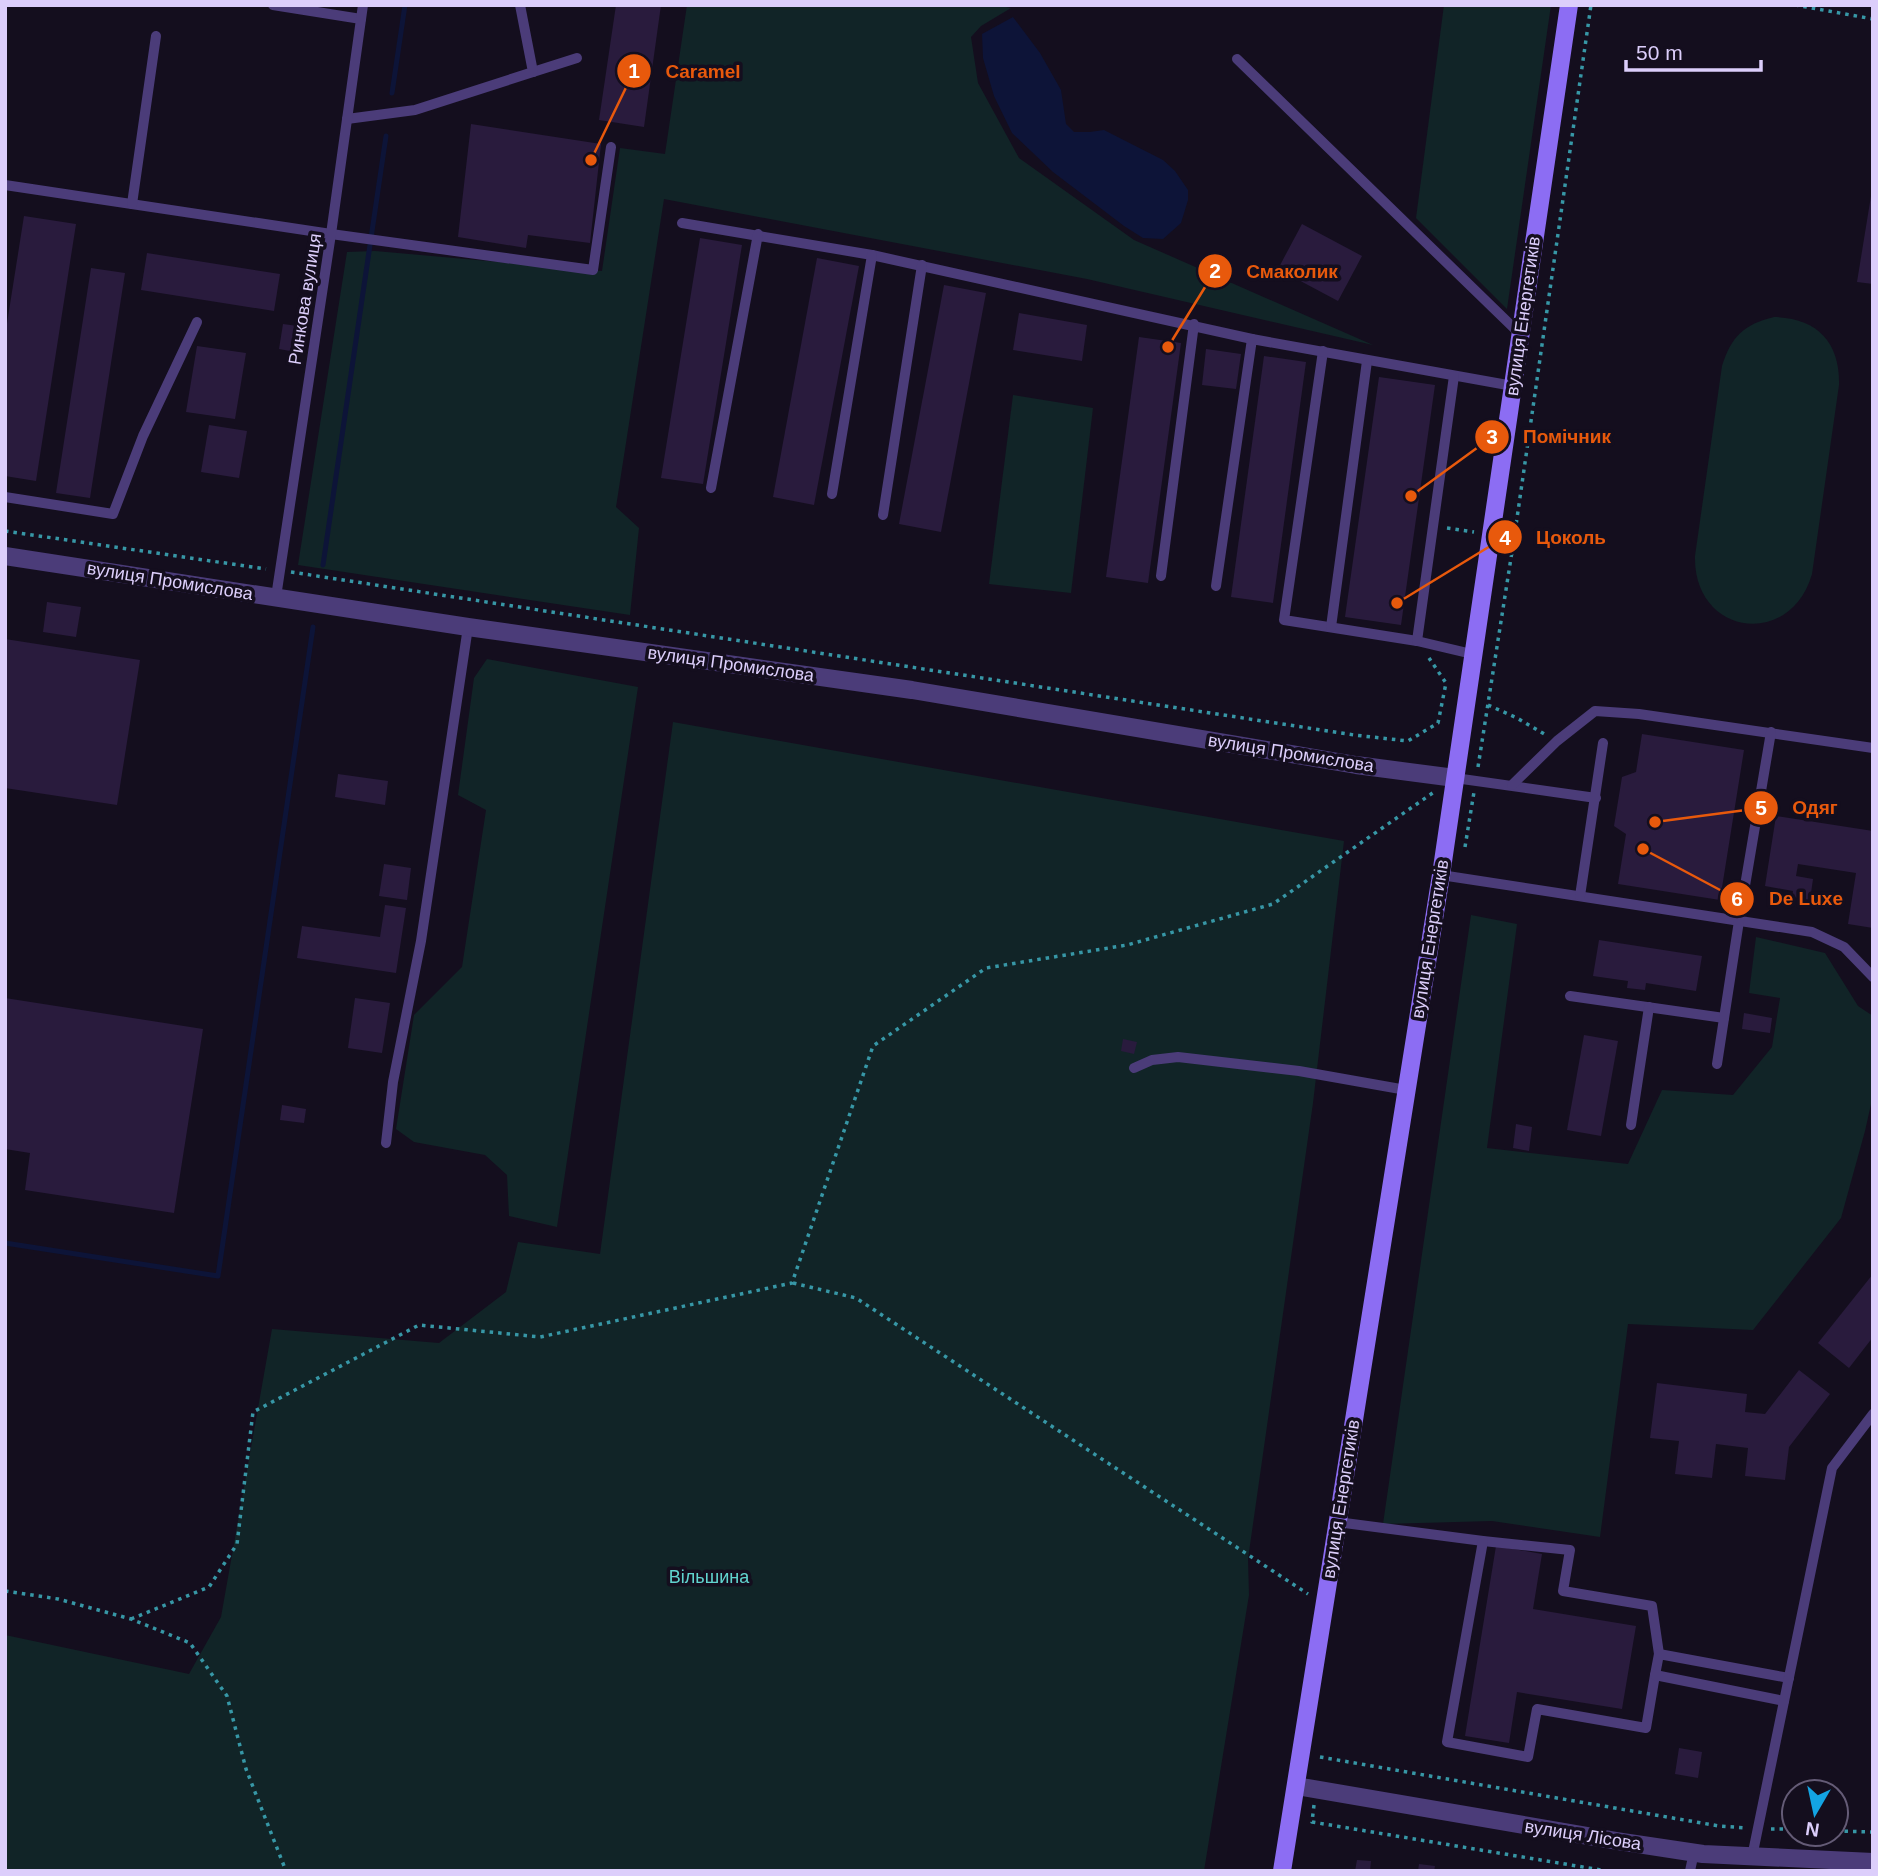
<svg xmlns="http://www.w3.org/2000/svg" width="1878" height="1876" font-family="Arial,sans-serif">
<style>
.green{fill:#112427}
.water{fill:#0d1438}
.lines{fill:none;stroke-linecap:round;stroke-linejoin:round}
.stream{stroke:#0d1438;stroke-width:5}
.building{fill:#291b3d}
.path{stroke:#3797a6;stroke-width:3.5;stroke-dasharray:3.5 5;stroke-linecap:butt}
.lane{stroke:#4b3c79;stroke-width:10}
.street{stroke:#4b3c79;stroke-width:18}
.secondary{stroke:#8c6df3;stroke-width:18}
.labels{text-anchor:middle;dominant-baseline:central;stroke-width:7;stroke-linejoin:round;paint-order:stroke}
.street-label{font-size:18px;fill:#dccefb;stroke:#140e1e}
.park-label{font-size:18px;fill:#61d4cf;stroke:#140e1e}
.leader{fill:none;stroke:#e8590c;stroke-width:2.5}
.callout-dot{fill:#e8590c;stroke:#140e1e;stroke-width:2.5}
.mark-label{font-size:21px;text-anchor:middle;font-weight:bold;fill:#fff}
.callout-label{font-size:19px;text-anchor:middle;font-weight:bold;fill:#e8590c;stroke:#140e1e;stroke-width:7;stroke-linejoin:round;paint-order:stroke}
</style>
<rect width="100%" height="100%" fill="#140e1e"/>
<g class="green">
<polygon points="687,5 996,5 1011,8 981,26 971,37 978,83 1019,158 1134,240 1373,345 1087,279 664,199 616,507 639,528 630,615 298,565 347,252 375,251 602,271 620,148 665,154"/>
<polygon points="1444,5 1551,5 1507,309 1416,218"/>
<path d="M 1774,317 C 1817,318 1840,342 1839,385 L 1812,574 C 1790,650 1693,635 1695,556 L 1722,366 C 1731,337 1744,324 1774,317 Z"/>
<polygon points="1013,395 1093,408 1071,593 989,584"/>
<polygon points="487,659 638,687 557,1227 509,1216 507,1175 485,1155 414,1142 396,1129 414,1015 462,967 486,810 458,795 474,678"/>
<polygon points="673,722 1344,841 1313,1103 1248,1559 1249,1595 1204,1871 5,1871 5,1635 189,1674 221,1617 272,1329 439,1343 506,1292 518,1242 600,1254"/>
<polygon points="1471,915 1517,924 1487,1148 1628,1164 1662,1090 1733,1095 1772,1047 1780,998 1749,993 1756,937 1825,953 1858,1006 1873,1016 1873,1095 1865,1131 1841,1218 1753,1330 1628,1324 1600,1537 1492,1521 1383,1524"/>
</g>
<polygon class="water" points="1013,17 1040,53 1061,90 1066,124 1074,132 1090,132 1104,130 1163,160 1175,171 1188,190 1188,200 1181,223 1163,239 1143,238 1124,226 1053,172 1012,133 994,96 983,58 982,34"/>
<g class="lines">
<g class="stream">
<polyline points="392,93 405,5"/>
<polyline points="323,565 386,136"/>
<polyline points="5,1243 218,1276 313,627"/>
</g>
</g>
<g class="building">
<polygon points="616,5 661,5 644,127 599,120"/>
<polygon points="471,124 601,144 590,243 528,235 526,248 458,237"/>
<polygon points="1871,196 1873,196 1873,284 1857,282"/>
<polygon points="24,216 76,224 36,481 5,476 5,336"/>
<polygon points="1302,224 1362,256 1338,301 1278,269"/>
<polygon points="700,238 742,245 703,484 661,478"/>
<polygon points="147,253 280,274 274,311 141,290"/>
<polygon points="817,258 859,266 814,505 773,497"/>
<polygon points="91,268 125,273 90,498 56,493"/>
<polygon points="944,285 986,293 941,532 899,524"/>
<polygon points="1019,313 1087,325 1082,361 1013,350"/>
<polygon points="283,324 305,327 301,353 279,349"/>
<polygon points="1139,337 1181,343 1148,583 1106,577"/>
<polygon points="197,346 246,353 235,419 186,412"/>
<polygon points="1206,349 1241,354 1236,389 1202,385"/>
<polygon points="1264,356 1306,362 1273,603 1231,597"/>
<polygon points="1379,377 1435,385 1401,625 1345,617"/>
<polygon points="209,425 247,431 239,478 201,472"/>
<polygon points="47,602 81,607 76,637 43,632"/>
<polygon points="5,639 140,660 117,805 5,788"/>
<polygon points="1642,734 1744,750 1720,900 1618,884 1626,834 1614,826 1622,777 1636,772"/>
<polygon points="338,774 388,781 385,805 335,797"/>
<polygon points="1776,816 1873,831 1873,928 1848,924 1856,873 1798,864 1796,876 1813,879 1810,900 1792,897 1793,891 1765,886"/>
<polygon points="384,864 411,868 407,900 379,896"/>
<polygon points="385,905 406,908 396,973 297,958 302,926 380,937"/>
<polygon points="1599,940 1702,956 1696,991 1646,983 1645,990 1627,988 1628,981 1593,976"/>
<polygon points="5,998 203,1029 174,1213 25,1190 30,1153 5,1149"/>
<polygon points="355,998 390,1003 382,1053 348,1048"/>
<polygon points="1744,1013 1772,1018 1770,1033 1742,1029"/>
<polygon points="1584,1035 1618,1041 1601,1136 1567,1130"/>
<polygon points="1123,1039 1137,1042 1134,1054 1121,1051"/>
<polygon points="282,1105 306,1109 304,1123 280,1120"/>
<polygon points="1516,1124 1532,1127 1529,1151 1513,1148"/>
<polygon points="1873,1274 1873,1337 1849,1368 1818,1343"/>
<polygon points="1799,1370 1830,1394 1789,1447 1785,1480 1745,1476 1748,1448 1716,1444 1712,1478 1675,1474 1679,1441 1650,1438 1657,1383 1747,1394 1745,1412 1765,1414"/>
<polygon points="1496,1546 1542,1554 1533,1609 1636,1626 1622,1709 1517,1692 1509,1743 1465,1736"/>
<polygon points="1679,1748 1702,1752 1698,1778 1675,1774"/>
<polygon points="1357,1860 1371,1861 1370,1871 1355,1871"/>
<polygon points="1419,1864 1435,1866 1434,1871 1418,1871"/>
</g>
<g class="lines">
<g class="path">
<polyline points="1795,5 1873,19"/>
<polyline points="1447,528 1474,532"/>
<polyline points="5,531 266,569"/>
<polyline points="291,572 1354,735 1408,741 1438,723 1446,683 1429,658"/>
<polyline points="1488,705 1517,718 1546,735"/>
<polyline points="1478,767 1514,539 1591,5"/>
<polyline points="1465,847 1474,792"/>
<polyline points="793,1283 856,1298 1308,1594"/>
<polyline points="5,1591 58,1599 131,1619 190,1643 227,1696 246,1769 286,1871"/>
<polyline points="131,1619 209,1587 237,1544 253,1412 419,1325 540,1337 792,1283 873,1046 986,968 1127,945 1273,904 1434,792"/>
<polyline points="1320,1757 1719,1826 1746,1828"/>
<polyline points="1314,1805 1312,1822 1607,1871"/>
<polyline points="1771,1829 1794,1829"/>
<polyline points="1836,1831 1873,1832"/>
</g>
<g class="lane">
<polyline points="273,5 361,19"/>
<polyline points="1237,59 1520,334"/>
<polyline points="533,72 577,58"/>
<polyline points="347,119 415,110 533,72 520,5"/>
<polyline points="5,185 331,234 593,270 611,147"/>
<polyline points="132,204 156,36"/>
<polyline points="682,223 872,255 1252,339"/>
<polyline points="1323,351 1284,620 1417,641 1472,654"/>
<polyline points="711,488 758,234"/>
<polyline points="832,494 872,255"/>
<polyline points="5,497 113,514 143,436 197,322"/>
<polyline points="883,515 922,265"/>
<polyline points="1161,576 1194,324"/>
<polyline points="1216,586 1252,339 1513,386"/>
<polyline points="276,597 331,234 363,5"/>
<polyline points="1331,627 1367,361"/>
<polyline points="1417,641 1454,376"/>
<polyline points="1455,778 1596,798"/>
<polyline points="1512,785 1557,741 1595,711 1639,714 1873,748"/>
<polyline points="1441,875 1812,932 1844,947 1873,977"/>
<polyline points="1580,896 1603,743"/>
<polyline points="1570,996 1724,1018"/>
<polyline points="1717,1064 1739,921 1771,732"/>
<polyline points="1134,1068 1152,1060 1178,1057 1299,1071 1406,1090"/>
<polyline points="1631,1125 1649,1007"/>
<polyline points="386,1143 393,1082 421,941 468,627"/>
<polyline points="1337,1522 1483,1541 1570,1550 1563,1591 1652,1606 1659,1654"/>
<polyline points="1483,1541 1447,1742 1528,1757 1537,1709 1646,1728 1655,1675"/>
<polyline points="1784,1701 1655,1675 1659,1654 1789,1678"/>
<polyline points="1752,1857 1832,1468 1873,1414"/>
<polyline points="1690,1871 1694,1852"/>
</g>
<g class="street">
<polyline points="5,556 468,627 912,690 1356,765 1455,778"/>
<polyline points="1296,1786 1617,1841 1703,1854 1873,1862"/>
</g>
<polyline class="secondary" points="1282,1871 1441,875 1569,5"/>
</g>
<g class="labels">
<g class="street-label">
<text transform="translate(305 299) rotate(-81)">Ринкова вулиця</text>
<text transform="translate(1523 316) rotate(-82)">вулиця Енергетиків</text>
<text transform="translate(170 581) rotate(9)">вулиця Промислова</text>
<text transform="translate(731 664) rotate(8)">вулиця Промислова</text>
<text transform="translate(1291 753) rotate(9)">вулиця Промислова</text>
<text transform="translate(1430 939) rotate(-81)">вулиця Енергетиків</text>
<text transform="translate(1341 1499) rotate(-81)">вулиця Енергетиків</text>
<text transform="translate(1583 1835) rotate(9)">вулиця Лісова</text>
</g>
<g class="park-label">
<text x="709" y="1577">Вільшина</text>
</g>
</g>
<path class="leader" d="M591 160L634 71M1168 347L1215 271M1411 496L1492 437M1397 603L1505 537M1655 822L1761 808M1643 849L1737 899"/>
<g class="callout-dot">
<circle cx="591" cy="160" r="7"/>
<circle cx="1168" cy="347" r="7"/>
<circle cx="1411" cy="496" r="7"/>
<circle cx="1397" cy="603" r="7"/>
<circle cx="1655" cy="822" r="7"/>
<circle cx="1643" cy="849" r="7"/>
<circle cx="634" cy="71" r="18"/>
<circle cx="1215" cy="271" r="18"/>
<circle cx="1492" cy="437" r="18"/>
<circle cx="1505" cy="537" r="18"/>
<circle cx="1761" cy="808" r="18"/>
<circle cx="1737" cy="899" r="18"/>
</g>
<g class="mark-label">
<text x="634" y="78">1</text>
<text x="1215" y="278">2</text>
<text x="1492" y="444">3</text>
<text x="1505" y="545">4</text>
<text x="1761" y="815">5</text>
<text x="1737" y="906">6</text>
</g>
<g class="callout-label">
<text x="703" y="78">Caramel</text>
<text x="1292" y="278">Смаколик</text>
<text x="1567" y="443">Помічник</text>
<text x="1571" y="544">Цоколь</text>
<text x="1815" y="814">Одяг</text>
<text x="1806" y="905">De Luxe</text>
</g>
<rect width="1878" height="1876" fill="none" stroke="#dccefb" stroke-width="14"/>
<g transform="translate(1815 1813) rotate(189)"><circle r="33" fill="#140e1e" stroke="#645b76" stroke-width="2"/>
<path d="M0-5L12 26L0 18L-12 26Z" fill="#13a4e3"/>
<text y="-10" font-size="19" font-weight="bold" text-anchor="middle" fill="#dccefb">N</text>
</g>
<path d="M1626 60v10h135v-10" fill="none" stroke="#dccefb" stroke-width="3.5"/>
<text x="1636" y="60" font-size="21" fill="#dccefb" stroke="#140e1e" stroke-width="5" paint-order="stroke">50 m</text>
</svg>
